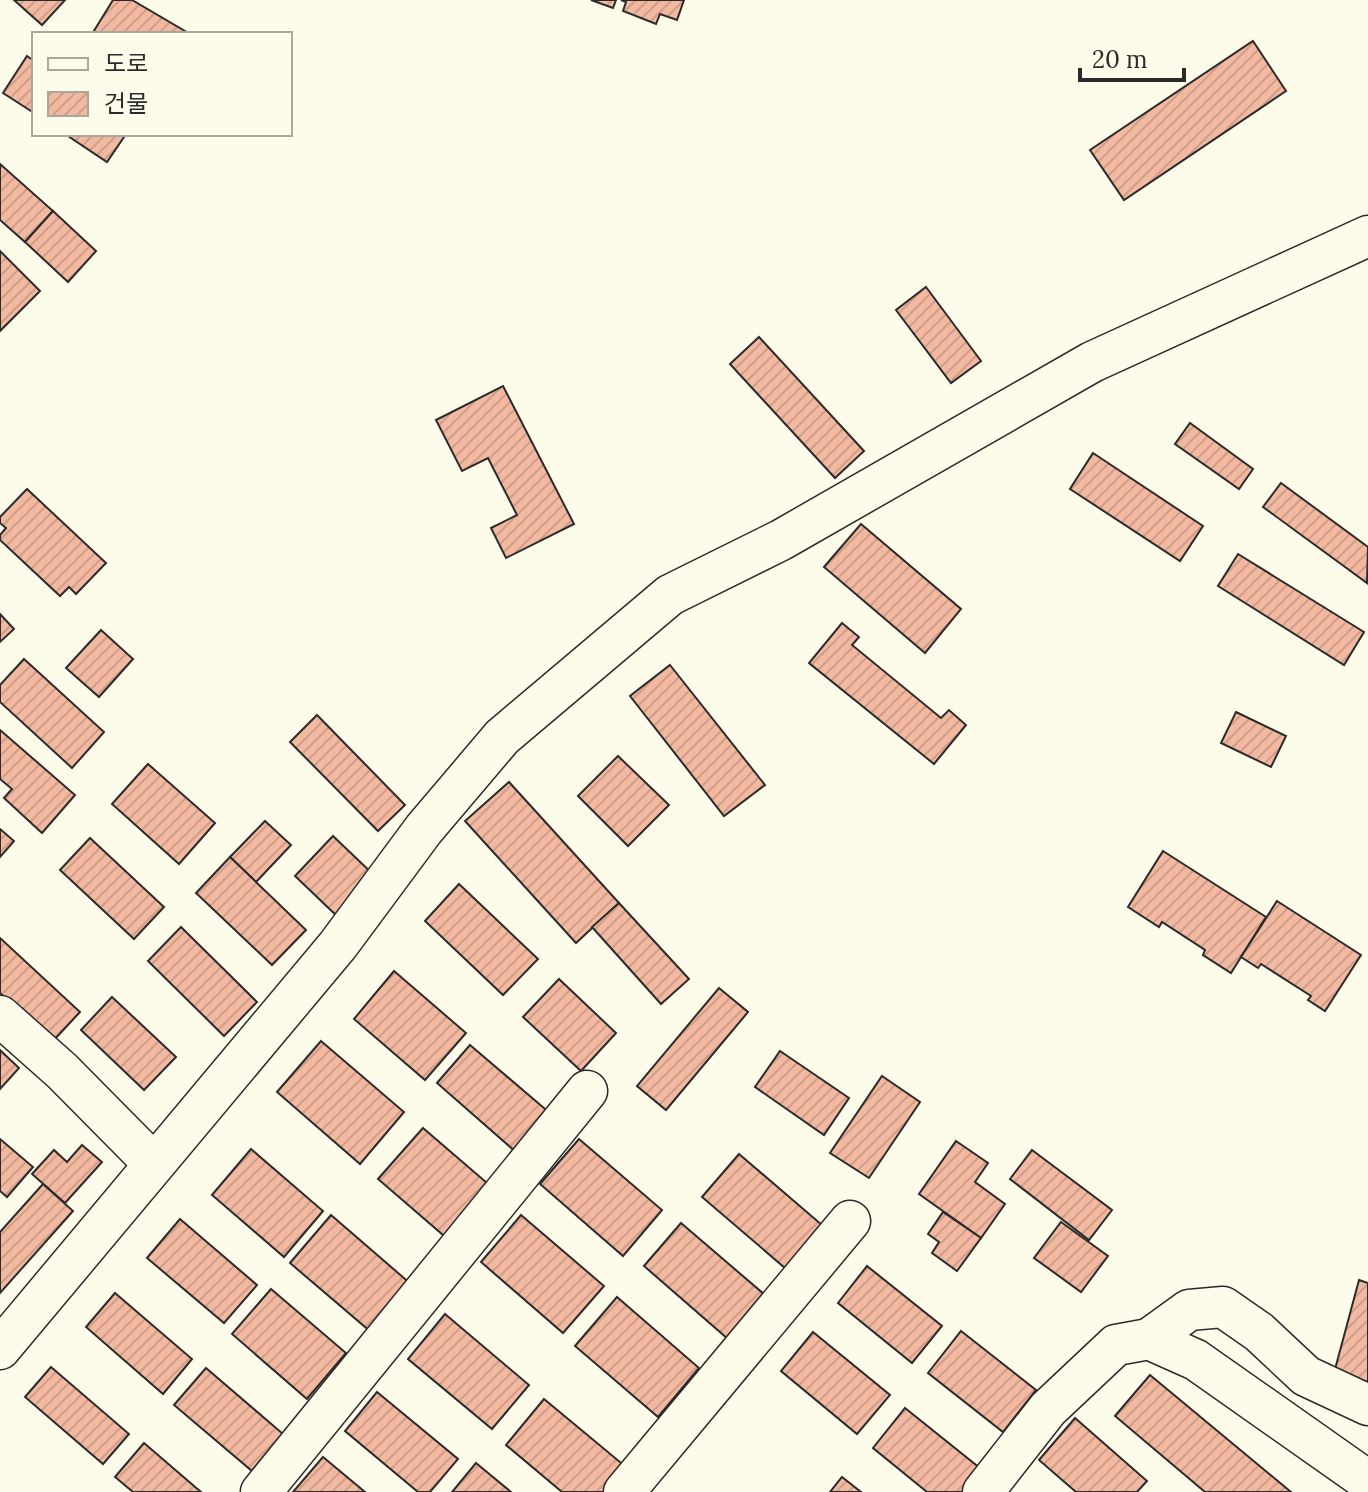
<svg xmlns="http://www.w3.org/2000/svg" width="1368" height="1492" font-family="Lora,'Noto Sans KR',serif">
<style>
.building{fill:url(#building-hatch);stroke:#2b2b2b;stroke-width:2}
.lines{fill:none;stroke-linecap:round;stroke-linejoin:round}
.minor-casing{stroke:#2b2b2b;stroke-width:43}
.minor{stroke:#fdfbea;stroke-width:40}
</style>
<defs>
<pattern id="building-hatch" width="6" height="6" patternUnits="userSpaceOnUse" patternTransform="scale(2)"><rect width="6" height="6" fill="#f2b8a0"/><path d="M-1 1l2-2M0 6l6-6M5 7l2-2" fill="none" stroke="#d09e8a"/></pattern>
</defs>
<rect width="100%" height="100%" fill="#fdfbea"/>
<g class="building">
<polygon points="14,0 65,0 42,25"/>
<polygon points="113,0 132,0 190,34 92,34"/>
<polygon points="591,0 616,0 613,8"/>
<polygon points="621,0 684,0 677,20 660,14 656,24 623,11 626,2"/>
<polygon points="1253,41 1286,91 1124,200 1090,150"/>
<polygon points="27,56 34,61 34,113 3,93"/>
<polygon points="65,134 126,134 107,162"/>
<polygon points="0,164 53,211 25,242 0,220"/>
<polygon points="53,211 96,251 68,282 25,242"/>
<polygon points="0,251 40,291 0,331"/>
<polygon points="926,287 981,361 951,383 896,310"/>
<polygon points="759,337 864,451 835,478 730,364"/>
<polygon points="503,386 574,524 506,558 491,528 517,515 488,458 462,471 436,420"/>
<polygon points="1190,423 1253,469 1239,489 1175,444"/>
<polygon points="1093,453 1203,526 1180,561 1070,489"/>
<polygon points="1281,483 1368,547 1367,583 1263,507"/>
<polygon points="27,489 106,563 76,594 69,587 60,596 0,540 0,535 6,528 0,523 0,517"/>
<polygon points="861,524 961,609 925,653 824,567"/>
<polygon points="1238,554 1364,632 1344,665 1218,586"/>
<polygon points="0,614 14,629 0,642"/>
<polygon points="842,623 859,637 852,645 941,718 949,710 966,725 934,764 809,663"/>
<polygon points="101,630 133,659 99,697 66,668"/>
<polygon points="24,659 104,732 72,768 0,702 0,685"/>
<polygon points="670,665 765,785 724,816 630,696"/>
<polygon points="1236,712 1286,736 1271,767 1221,743"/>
<polygon points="317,715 405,805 378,831 290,742"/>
<polygon points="0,730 75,795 42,833 4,798 12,789 0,779"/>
<polygon points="618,756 669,805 628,846 578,796"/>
<polygon points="148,764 215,823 179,864 112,804"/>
<polygon points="509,782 619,903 576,943 465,821"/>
<polygon points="265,821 291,845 256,882 230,857"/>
<polygon points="0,829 14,841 0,857"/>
<polygon points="333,836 377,878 339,918 295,876"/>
<polygon points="90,838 164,907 134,939 60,870"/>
<polygon points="1163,851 1266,917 1231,973 1203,955 1205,950 1162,922 1159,927 1128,907"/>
<polygon points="230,857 306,930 272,965 196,893"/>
<polygon points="459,884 538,959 503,995 425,921"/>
<polygon points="1277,901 1361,955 1325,1011 1308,1000 1311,996 1261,964 1258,968 1241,957"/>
<polygon points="619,903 689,979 661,1004 592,927"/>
<polygon points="181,927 257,1002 224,1036 148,961"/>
<polygon points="0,938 80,1012 53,1041 0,993"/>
<polygon points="394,971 466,1033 425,1080 354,1019"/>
<polygon points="559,979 616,1033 581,1071 523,1017"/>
<polygon points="719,988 748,1012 666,1110 637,1086"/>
<polygon points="112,997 176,1057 144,1090 81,1030"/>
<polygon points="321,1041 404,1112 360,1164 277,1092"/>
<polygon points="470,1045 551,1114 517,1153 437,1083"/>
<polygon points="0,1050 19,1068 0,1089"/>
<polygon points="780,1051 849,1098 824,1135 755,1087"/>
<polygon points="882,1076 920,1102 869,1178 830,1153"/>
<polygon points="423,1128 494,1189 450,1241 378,1179"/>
<polygon points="0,1139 33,1167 7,1197 0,1191"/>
<polygon points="579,1139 662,1210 623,1256 540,1184"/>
<polygon points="956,1141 988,1163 975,1182 1005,1204 981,1238 919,1194"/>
<polygon points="82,1145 102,1162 65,1203 32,1174 54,1150 67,1162"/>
<polygon points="251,1149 323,1211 284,1257 212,1195"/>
<polygon points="1032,1150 1112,1210 1089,1240 1010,1179"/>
<polygon points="739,1154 822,1225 785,1268 702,1197"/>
<polygon points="43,1184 73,1211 0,1293 0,1232"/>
<polygon points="943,1212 981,1238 957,1271 932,1253 939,1242 928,1234"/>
<polygon points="331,1215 412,1285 371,1332 290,1263"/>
<polygon points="521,1215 604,1286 563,1333 481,1262"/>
<polygon points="180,1219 257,1285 224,1323 147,1258"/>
<polygon points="1061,1222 1108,1256 1081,1292 1034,1258"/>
<polygon points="681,1223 765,1295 728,1339 644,1266"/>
<polygon points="867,1266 942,1326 912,1363 838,1303"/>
<polygon points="1359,1280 1368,1283 1368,1382 1334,1373"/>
<polygon points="271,1289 346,1353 307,1399 232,1334"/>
<polygon points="115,1293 192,1359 163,1394 86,1327"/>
<polygon points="617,1297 699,1368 658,1417 575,1346"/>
<polygon points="445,1314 529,1385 492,1429 408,1359"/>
<polygon points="961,1331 1036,1390 1003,1432 928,1373"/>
<polygon points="813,1332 890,1395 857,1434 781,1371"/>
<polygon points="51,1367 129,1434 103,1464 25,1397"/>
<polygon points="206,1368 283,1434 252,1471 174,1405"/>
<polygon points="1150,1375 1291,1492 1205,1492 1115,1416"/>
<polygon points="377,1392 458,1459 430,1492 418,1492 345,1431"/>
<polygon points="544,1399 626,1467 604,1492 562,1492 506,1445"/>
<polygon points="905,1408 981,1469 962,1492 927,1492 873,1448"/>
<polygon points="1075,1418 1147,1481 1137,1492 1076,1492 1039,1460"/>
<polygon points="144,1443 201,1492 133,1492 115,1477"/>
<polygon points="323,1457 365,1492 293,1492"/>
<polygon points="476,1463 511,1492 452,1492"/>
<polygon points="842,1477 861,1492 830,1492"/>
</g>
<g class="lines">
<defs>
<g id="minor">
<polyline points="0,1016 62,1071 154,1164"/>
<polyline points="1149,1339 1189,1310 1223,1307 1259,1332 1306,1376 1368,1405"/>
<polyline points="0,1349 338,945 424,829 502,737 670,595 781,540 1092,362 1368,236"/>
<polyline points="261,1492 587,1091"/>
<polyline points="624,1492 850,1221"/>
<polyline points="983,1492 1048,1409 1116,1345 1149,1339 1196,1360 1368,1481"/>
</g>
</defs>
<use href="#minor" class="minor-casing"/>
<use href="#minor" class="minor"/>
</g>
<rect x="32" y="32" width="260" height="104" fill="#fdfbea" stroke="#a9a89e" stroke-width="2"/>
<rect x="48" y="58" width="40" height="12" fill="#fdfbea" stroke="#a9a89e" stroke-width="2"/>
<text x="104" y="72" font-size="24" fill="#2b2b2b">도로</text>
<rect x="48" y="92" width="40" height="24" fill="url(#building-hatch)" stroke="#a9a89e" stroke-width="2"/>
<text x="104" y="112" font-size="24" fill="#2b2b2b">건물</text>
<path d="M1080 68v12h104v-12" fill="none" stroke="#2b2b2b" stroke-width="4"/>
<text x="1092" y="68" font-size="24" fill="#2b2b2b" stroke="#fdfbea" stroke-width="6" paint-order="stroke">20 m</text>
</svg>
